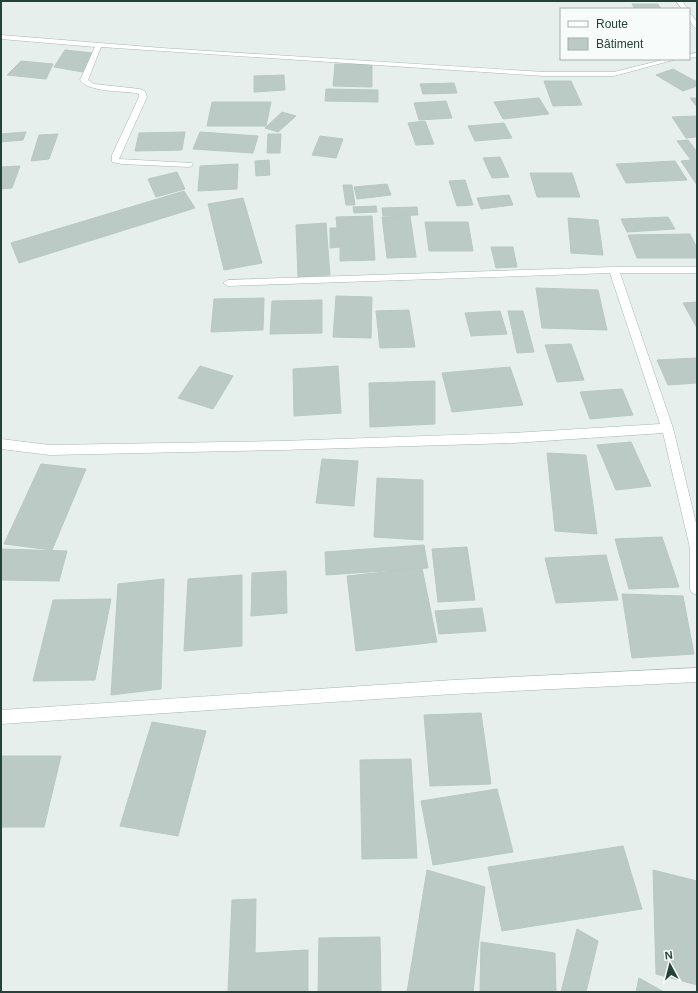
<svg xmlns="http://www.w3.org/2000/svg" width="698" height="993" font-family="Helvetica,sans-serif">
<style>
.building{fill:#bbcac4;stroke:#b8c9c2}
.lines{fill:none;stroke-linecap:round;stroke-linejoin:round}
.street-casing{stroke:#a8b8b2;stroke-width:1}
.street{fill:#fff;fill-rule:evenodd}
</style>
<rect width="100%" height="100%" fill="#e6efeb"/>
<g class="building">
<polygon points="632,4 658,4 661,9 635,9"/>
<polygon points="65,50 93,53 83,72 54,67"/>
<polygon points="21,61 53,64 46,79 7,75"/>
<polygon points="335,64 372,64 372,87 333,86"/>
<polygon points="673,69 697,82 697,86 683,91 656,75"/>
<polygon points="284,75 285,90 254,92 254,76"/>
<polygon points="544,81 571,81 582,105 553,106"/>
<polygon points="454,83 457,93 423,94 420,84"/>
<polygon points="326,89 378,90 378,102 325,101"/>
<polygon points="539,98 549,114 503,119 494,102"/>
<polygon points="690,98 697,98 697,107"/>
<polygon points="446,101 452,118 419,120 414,103"/>
<polygon points="212,102 271,102 266,126 207,126"/>
<polygon points="282,112 296,116 278,132 265,128"/>
<polygon points="697,116 697,137 686,138 672,117"/>
<polygon points="425,121 434,144 416,145 408,123"/>
<polygon points="504,123 512,138 475,141 468,126"/>
<polygon points="26,132 23,140 1,142 1,134"/>
<polygon points="185,132 182,150 135,151 139,133"/>
<polygon points="200,132 258,136 253,153 193,149"/>
<polygon points="58,134 49,159 31,161 39,135"/>
<polygon points="268,134 281,134 280,153 267,153"/>
<polygon points="320,136 343,139 336,158 312,155"/>
<polygon points="688,140 697,152 697,185 681,161 691,160 677,141"/>
<polygon points="500,157 509,177 492,178 483,158"/>
<polygon points="269,160 270,175 256,176 255,161"/>
<polygon points="675,161 687,180 626,183 616,164"/>
<polygon points="238,164 237,189 198,191 200,166"/>
<polygon points="20,166 12,188 1,189 1,167"/>
<polygon points="177,172 185,189 156,197 148,179"/>
<polygon points="530,173 572,173 580,197 537,197"/>
<polygon points="465,180 473,205 457,206 449,181"/>
<polygon points="387,184 391,195 357,199 354,187"/>
<polygon points="343,185 352,185 355,205 346,205"/>
<polygon points="184,191 195,208 19,263 11,243"/>
<polygon points="509,195 513,205 481,209 477,198"/>
<polygon points="243,198 262,263 224,270 208,204"/>
<polygon points="376,206 377,212 354,213 353,207"/>
<polygon points="417,207 418,215 383,216 382,208"/>
<polygon points="372,216 375,260 340,261 340,247 330,248 330,228 337,228 336,217"/>
<polygon points="410,216 416,257 387,258 382,217"/>
<polygon points="668,217 675,229 627,232 621,219"/>
<polygon points="568,218 598,220 603,255 571,253"/>
<polygon points="425,222 468,222 473,251 429,251"/>
<polygon points="326,223 330,275 298,277 296,225"/>
<polygon points="690,234 697,248 697,258 637,258 628,235"/>
<polygon points="491,247 513,247 517,267 496,268"/>
<polygon points="536,288 598,290 607,330 542,328"/>
<polygon points="336,296 372,297 371,338 333,337"/>
<polygon points="264,298 263,330 211,332 214,299"/>
<polygon points="322,300 322,333 270,334 272,301"/>
<polygon points="697,302 697,328 683,303"/>
<polygon points="409,310 415,347 380,348 376,311"/>
<polygon points="500,311 507,334 471,336 465,313"/>
<polygon points="508,311 523,311 534,352 517,353"/>
<polygon points="571,344 584,380 557,382 545,345"/>
<polygon points="697,358 697,383 668,385 657,360"/>
<polygon points="200,366 233,376 213,409 178,398"/>
<polygon points="338,366 341,413 294,416 293,369"/>
<polygon points="510,367 523,405 452,412 442,373"/>
<polygon points="435,381 435,424 370,427 369,383"/>
<polygon points="622,389 633,415 590,419 580,392"/>
<polygon points="631,442 651,486 616,490 597,445"/>
<polygon points="547,453 586,455 597,534 555,531"/>
<polygon points="322,459 358,461 354,506 316,503"/>
<polygon points="41,464 86,469 52,550 4,544"/>
<polygon points="377,478 423,480 423,540 374,537"/>
<polygon points="662,537 679,587 629,589 615,539"/>
<polygon points="424,545 428,568 326,575 325,552"/>
<polygon points="467,547 475,600 438,602 432,549"/>
<polygon points="1,549 67,551 59,581 1,580"/>
<polygon points="606,555 618,600 556,603 545,558"/>
<polygon points="422,568 437,642 356,651 347,576"/>
<polygon points="286,571 287,613 251,616 252,573"/>
<polygon points="242,575 242,646 184,651 188,579"/>
<polygon points="164,579 161,689 111,695 118,584"/>
<polygon points="622,594 683,596 694,654 632,658"/>
<polygon points="111,599 95,680 33,681 53,600"/>
<polygon points="482,608 486,631 439,634 435,611"/>
<polygon points="481,713 491,784 430,786 424,715"/>
<polygon points="152,722 206,731 178,836 120,826"/>
<polygon points="1,756 61,756 44,827 1,827"/>
<polygon points="411,759 417,858 362,859 360,760"/>
<polygon points="497,789 513,852 433,865 421,801"/>
<polygon points="623,846 642,909 502,931 488,867"/>
<polygon points="427,870 485,887 473,992 407,992"/>
<polygon points="653,870 697,881 697,985 656,974"/>
<polygon points="256,899 255,953 308,950 308,992 228,992 232,900"/>
<polygon points="577,929 598,941 586,992 561,992"/>
<polygon points="380,937 381,992 318,992 319,938"/>
<polygon points="481,942 555,953 556,992 480,992"/>
<polygon points="639,978 664,992 636,992"/>
</g>
<g class="lines">
<defs>
<g id="street">
<polygon points="676,1 682,1 688,9 682,9"/>
<polygon points="689,13 691,14 697,22 697,29 695,28 689,20"/>
<path d="M 1,35 L 162,48 L 544,72 L 614,72 L 666,59 L 677,59 L 614,76 L 544,76 L 101,47 L 88,80 L 94,84 L 140,89 L 145,91 L 147,97 L 119,159 L 192,163 L 193,165 L 189,167 L 122,164 L 112,162 L 112,155 L 139,97 L 139,94 L 136,93 C 121,91 88,92 80,80 L 95,47 L 1,39 Z"/>
<polygon points="697,53 697,57 689,58 689,54"/>
<polygon points="614,267 697,267 697,273 620,273 673,428 697,527 697,595 692,593 690,589 690,548 663,433 513,443 282,450 50,455 1,449 1,439 50,445 282,441 513,433 660,424 610,273 228,286 223,283 228,280"/>
<polygon points="697,668 697,682 453,694 1,724 1,710 453,680"/>
</g>
</defs>
<use href="#street" class="street-casing"/>
<use href="#street" class="street"/>
</g>
<rect width="698" height="993" fill="none" stroke="#24423a" stroke-width="4"/>
<rect x="560" y="8" width="130" height="52" fill="#f7fbf9" stroke="#a3b1ad"/>
<rect x="568" y="21" width="20" height="6" fill="#ffffff" stroke="#a3b1ad"/>
<text x="596" y="28" font-size="12" fill="#24423a">Route</text>
<rect x="568" y="38" width="20" height="12" fill="#bbcac4" stroke="#a3b1ad"/>
<text x="596" y="48" font-size="12" fill="#24423a">Bâtiment</text>
<g transform="translate(670 965) rotate(353)" stroke="#f7fbf9" stroke-width="3" paint-order="stroke">
<path d="M0-3L7 15L0 10L-7 15Z" fill="#24423a"/>
<text y="-6" font-size="11" font-weight="bold" text-anchor="middle" fill="#24423a">N</text>
</g>
</svg>
